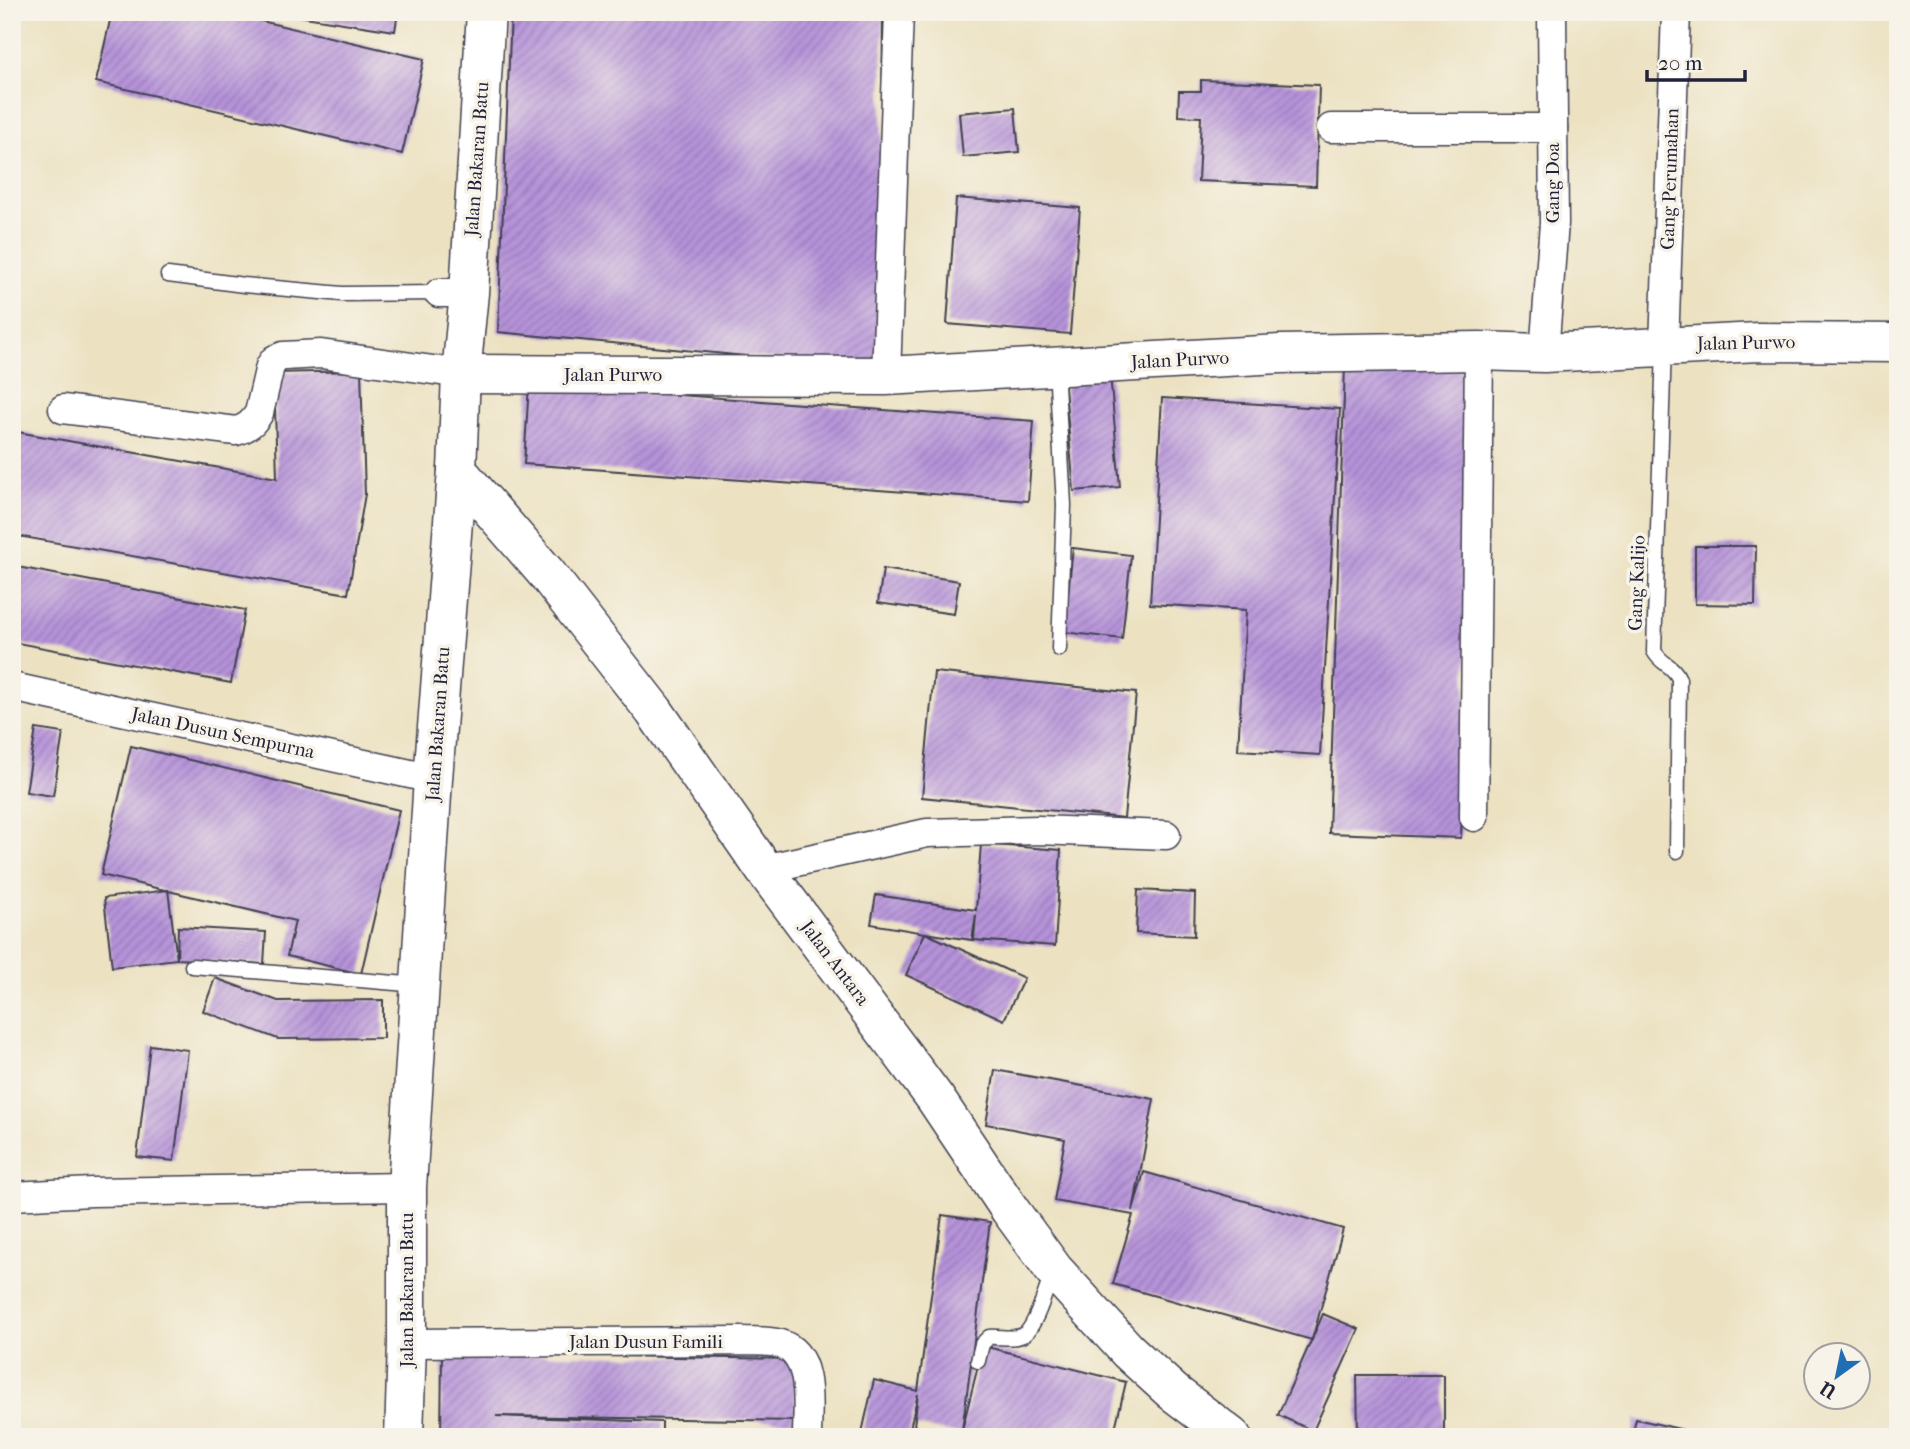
<svg xmlns="http://www.w3.org/2000/svg" width="1910" height="1449" font-family="'IM FELL French Canon',serif">
<style>
.building{fill:url(#building-hatch)}
.lines{fill:none;stroke-linecap:round;stroke-linejoin:round}
.lane-casing{stroke:#403f4f;stroke-width:17}
.street-casing{stroke:#403f4f;stroke-width:31}
.secondary-casing{stroke:#403f4f;stroke-width:41}
.highway-casing{stroke:#403f4f;stroke-width:41}
.lane{stroke:#fff;stroke-width:14}
.street{stroke:#fff;stroke-width:28}
.secondary{stroke:#fff;stroke-width:38}
.highway{stroke:#fff;stroke-width:38}
.labels{text-anchor:middle;dominant-baseline:central;stroke-width:7;stroke-linejoin:round;paint-order:stroke}
.street-label{font-size:19px;fill:#22223b;stroke:#f7f3e8}
</style>
<defs>
<pattern id="building-hatch" width="6" height="6" patternUnits="userSpaceOnUse" patternTransform="scale(1.75)"><rect width="6" height="6" fill="#b693da"/><path d="M-1 1l2-2M0 6l6-6M5 7l2-2" fill="none" stroke="#9478b2"/></pattern>
</defs>
<rect width="100%" height="100%" fill="#f7f3e8"/>
<filter id="ink" filterUnits="userSpaceOnUse"><feTurbulence type="fractalNoise" baseFrequency=".0143" numOctaves="2"/><feDisplacementMap in="SourceGraphic" scale="14" xChannelSelector="R" yChannelSelector="G"/><feConvolveMatrix kernelMatrix="1 2 1 2 8 2 1 2 1" color-interpolation-filters="sRGB"/></filter>
<filter id="wash" filterUnits="userSpaceOnUse"><feTurbulence type="fractalNoise" baseFrequency=".00686" numOctaves="4" result="noise"/><feDisplacementMap in="SourceGraphic" scale="28" xChannelSelector="R" yChannelSelector="G"/><feGaussianBlur stdDeviation="1.57" result="paint"/><feColorMatrix in="noise" values="0 0 0 0 0 0 0 0 0 0 0 0 0 0 0 0 0 1.4 0 .05"/><feComposite in="paint" operator="in"/></filter>
<g filter="url(#wash)">
<rect width="100%" height="100%" fill="#ece2c2"/>
<g id="blocks">
<g class="building">
<polygon points="112,12 222,12 424,59 402,154 96,82"/>
<polygon points="285,12 398,12 395,31 285,14"/>
<polygon points="511,12 883,12 880,369 498,332"/>
<polygon points="1201,80 1319,85 1316,186 1198,181 1201,117 1178,116 1179,91 1201,91"/>
<polygon points="1015,108 1019,152 963,157 959,113"/>
<polygon points="956,198 1080,208 1070,334 947,324"/>
<polygon points="1345,365 1476,371 1461,838 1329,833"/>
<polygon points="361,371 365,494 348,594 12,535 12,431 277,478 274,373"/>
<polygon points="1110,374 1120,487 1074,491 1064,377"/>
<polygon points="529,384 1034,421 1028,501 524,464"/>
<polygon points="1162,398 1340,409 1320,755 1238,750 1246,610 1150,604"/>
<polygon points="1695,546 1756,546 1755,605 1695,604"/>
<polygon points="1073,548 1131,555 1122,639 1064,632"/>
<polygon points="12,566 245,610 231,683 12,642"/>
<polygon points="883,569 959,581 954,614 878,603"/>
<polygon points="934,672 1136,693 1124,818 922,797"/>
<polygon points="36,729 63,733 53,796 26,792"/>
<polygon points="131,746 399,810 361,974 287,956 295,921 101,875"/>
<polygon points="981,844 1061,850 1055,946 974,940 976,915 972,940 925,933 1024,978 1004,1020 906,975 925,933 871,924 876,895 976,910"/>
<polygon points="168,890 177,959 112,967 104,898"/>
<polygon points="1138,890 1195,893 1194,936 1136,933"/>
<polygon points="178,927 266,932 264,964 177,959"/>
<polygon points="215,978 278,1001 383,1000 383,1038 278,1039 203,1011"/>
<polygon points="150,1045 188,1050 174,1161 137,1157"/>
<polygon points="995,1070 1154,1099 1133,1211 1144,1172 1343,1229 1312,1340 1113,1284 1133,1215 1054,1201 1065,1139 986,1124"/>
<polygon points="942,1215 990,1222 962,1430 983,1346 1126,1382 1113,1437 977,1437 914,1426 918,1394 908,1437 861,1437 874,1380 918,1391"/>
<polygon points="1323,1314 1359,1329 1313,1431 1278,1415"/>
<polygon points="442,1353 793,1359 796,1421 496,1416 662,1422 662,1437 441,1437"/>
<polygon points="1357,1375 1444,1375 1444,1437 1358,1437"/>
<polygon points="1636,1419 1693,1432 1692,1437 1632,1437"/>
</g>
</g>
</g>
<g filter="url(#ink)">
<use href="#blocks" fill-opacity="0" stroke="#403f4f" stroke-width="2"/>
<g class="lines">
<defs>
<g id="lane">
<polyline points="168,275 244,285 342,294 439,293"/>
<path d="M 1664,347 L 1654,651 C 1661,665 1673,664 1679,679 L 1677,851"/>
<polyline points="1056,367 1064,505 1059,649"/>
<polyline points="192,966 419,985"/>
<path d="M 978,1361 L 982,1344 L 989,1337 C 999,1336 1014,1340 1023,1335 C 1035,1329 1047,1287 1052,1274"/>
</g>
<g id="street">
<polyline points="1331,128 1553,128"/>
<polyline points="439,293 469,293"/>
<polyline points="1664,346 1676,12"/>
<polyline points="1544,353 1554,223 1552,12"/>
<polyline points="886,376 899,12"/>
<path d="M 63,409 L 236,431 C 247,428 253,423 259,413 L 270,366 L 275,359 L 283,356 L 321,354 L 461,374"/>
<polyline points="12,687 433,779"/>
<polyline points="1474,817 1479,351"/>
<polyline points="764,869 927,833 1038,830 1166,835"/>
<polyline points="12,1196 92,1192 407,1187"/>
<path d="M 407,1343 L 742,1341 C 754,1342 769,1340 780,1344 C 815,1354 807,1409 807,1437"/>
</g>
<g id="secondary">
<polyline points="461,374 886,376 1280,354 1479,351 1544,353 1758,342 1898,343"/>
<polyline points="457,470 547,574 654,711 764,869 935,1098 1010,1210 1054,1270 1128,1351 1173,1392 1232,1437"/>
</g>
<polyline id="highway" points="404,1437 407,1343 407,1187 433,779 457,470 461,374 469,293 486,12"/>
</defs>
<use href="#lane" class="lane-casing"/>
<use href="#street" class="street-casing"/>
<use href="#secondary" class="secondary-casing"/>
<use href="#highway" class="highway-casing"/>
<use href="#lane" class="lane"/>
<use href="#street" class="street"/>
<use href="#secondary" class="secondary"/>
<use href="#highway" class="highway"/>
</g>
</g>
<g class="labels">
<g class="street-label">
<text transform="translate(477 159) rotate(-86)">Jalan Bakaran Batu</text>
<text transform="translate(1670 179) rotate(-88)">Gang Perumahan</text>
<text transform="translate(1553 183) rotate(-90)">Gang Doa</text>
<text transform="translate(1746 343) rotate(-1)">Jalan Purwo</text>
<text transform="translate(1180 360) rotate(-3)">Jalan Purwo</text>
<text x="613" y="375">Jalan Purwo</text>
<text transform="translate(1637 583) rotate(-88)">Gang Kalijo</text>
<text transform="translate(438 724) rotate(-86)">Jalan Bakaran Batu</text>
<text transform="translate(223 733) rotate(12)">Jalan Dusun Sempurna</text>
<text transform="translate(835 963) rotate(53)">Jalan Antara</text>
<text transform="translate(407 1290) rotate(-90)">Jalan Bakaran Batu</text>
<text x="646" y="1342">Jalan Dusun Famili</text>
</g>
</g>
<rect width="1910" height="1449" fill="none" stroke="#f7f3e8" stroke-width="42"/>
<g transform="translate(1837 1376) rotate(213)"><circle r="33" fill="#f7f3e8" stroke="#a29fa3" stroke-width="2"/>
<path d="M0-5L12 26L0 18L-12 26Z" fill="#1f6fb2"/>
<text y="-10" font-size="19" font-weight="bold" text-anchor="middle" fill="#22223b">U</text>
</g>
<path d="M1647 70v10h98v-10" fill="none" stroke="#22223b" stroke-width="3.5"/>
<text x="1658" y="70" font-size="21" fill="#22223b" stroke="#f7f3e8" stroke-width="5" paint-order="stroke">20 m</text>
</svg>
